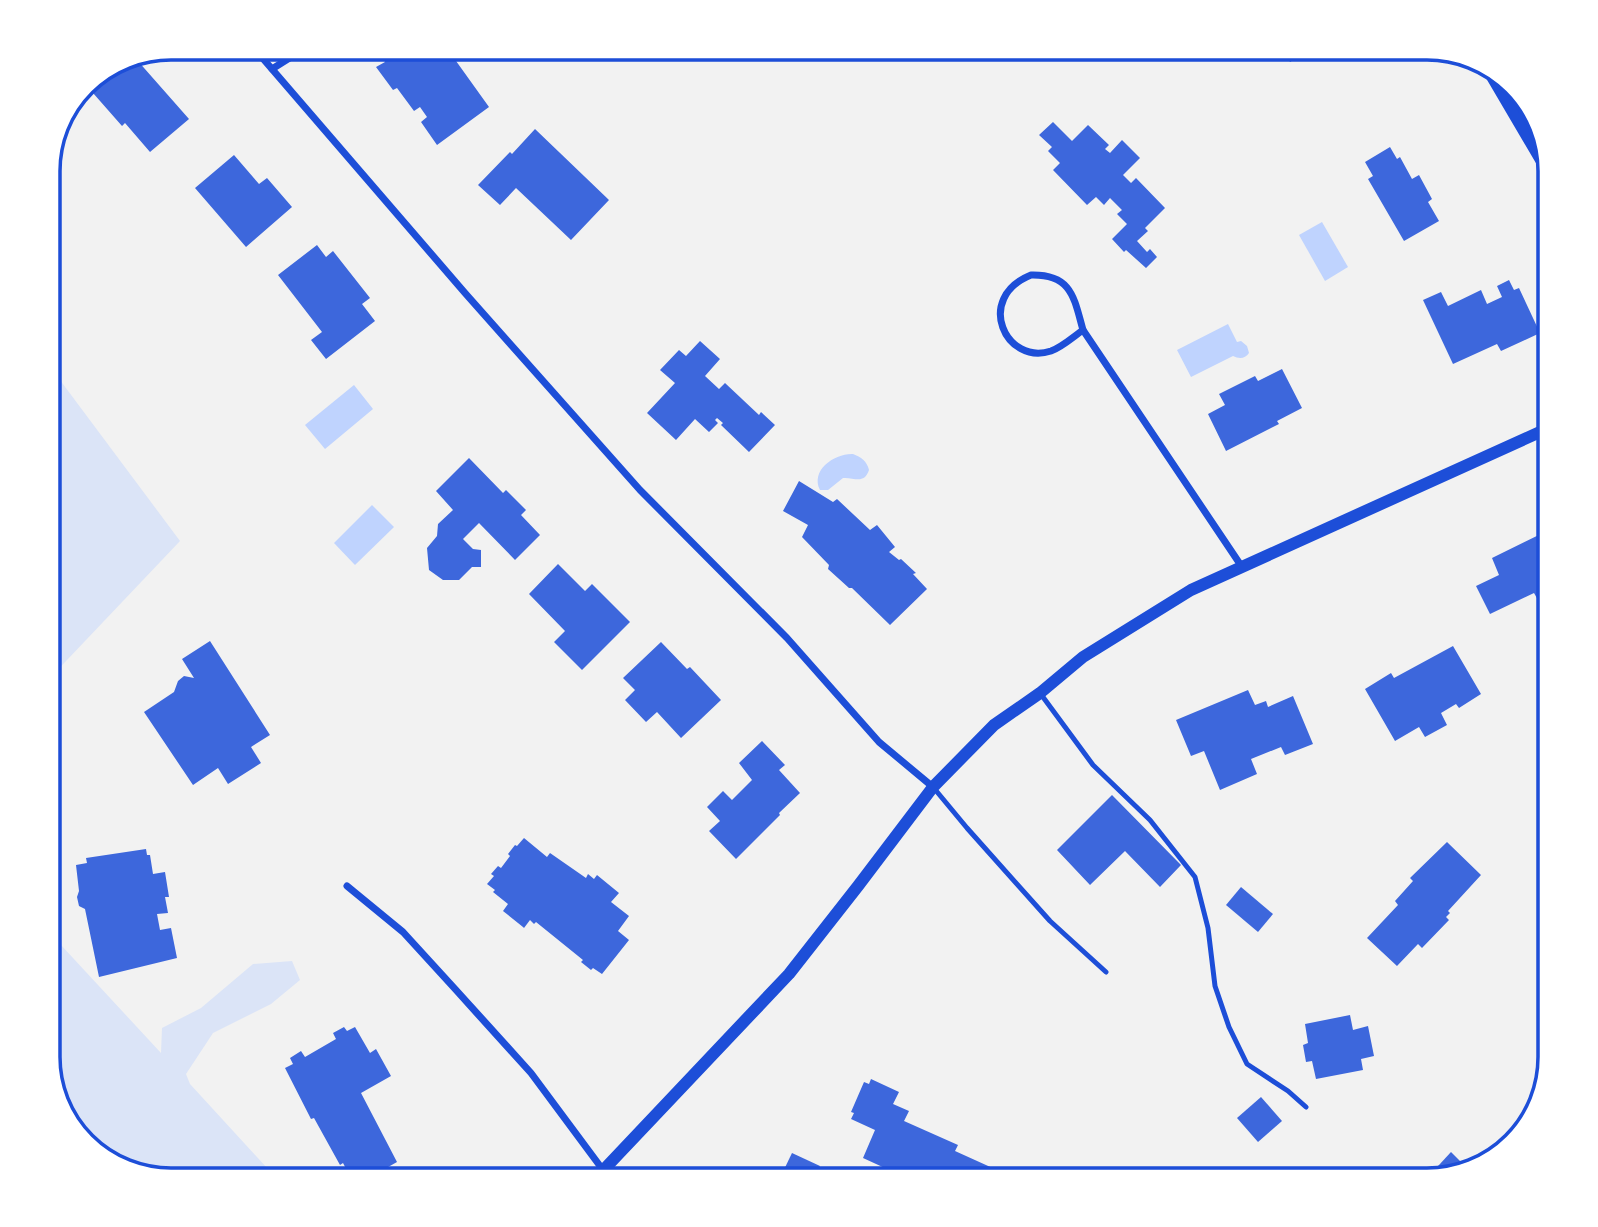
<svg xmlns="http://www.w3.org/2000/svg" width="1598" height="1227" font-family="Commissioner,sans-serif">
<style>
.green{fill:#dbe4f7}
.water{fill:#bfd3fe}
.building{fill:#3d67dc}
.lines{fill:none;stroke-linecap:round;stroke-linejoin:round}
.service{stroke:#1d4ed8;stroke-width:5}
.minor{stroke:#1d4ed8;stroke-width:7}
.tertiary{stroke:#1d4ed8;stroke-width:12}
.rim{fill:none;stroke:#1d4ed8;stroke-width:3.5}
</style>
<rect width="100%" height="100%" fill="#f2f2f2"/>
<g class="green">
<polygon points="48,364 180,541 48,680"/>
<polygon points="48,931 161,1053 162,1028 201,1008 253,964 292,961 300,980 271,1004 213,1033 186,1074 190,1084 278,1180 170,1180 95,1154 60,1111 47,1064"/>
</g>
<g class="water">
<polygon points="1322,222 1348,267 1325,281 1299,235"/>
<path d="M 1228,324 L 1237,342 L 1241,341 L 1247,346 L 1249,353 C 1245,359 1239,359 1233,356 L 1191,377 L 1177,350 Z"/>
<polygon points="354,385 373,409 325,449 305,425"/>
<path d="M 853,454 C 861,457 867,461 869,470 C 864,485 854,477 843,478 L 828,490 L 820,490 C 810,470 835,453 853,454 Z"/>
<polygon points="372,505 394,527 355,565 334,543"/>
</g>
<g class="building">
<polygon points="398,47 446,47 489,107 437,145 421,122 427,117 420,107 414,111 397,88 393,90 376,67 385,62 383,58"/>
<polygon points="1262,47 1315,47 1290,62 1284,52 1269,60"/>
<polygon points="137,60 189,119 150,152 125,123 122,126 93,93 129,63"/>
<polygon points="1053,122 1072,141 1088,125 1109,145 1105,149 1110,153 1122,140 1140,158 1123,175 1131,183 1136,178 1165,208 1145,228 1148,231 1137,241 1147,252 1150,249 1157,257 1146,268 1126,250 1124,252 1112,239 1127,224 1117,214 1122,210 1110,198 1104,205 1096,197 1087,205 1053,170 1060,163 1048,151 1052,147 1039,135"/>
<polygon points="535,129 609,200 571,240 516,188 500,205 478,185 510,152 512,154"/>
<polygon points="1390,147 1397,159 1400,157 1412,179 1419,175 1432,199 1428,202 1439,221 1404,241 1368,179 1373,176 1365,162"/>
<polygon points="234,155 259,184 267,178 292,207 246,247 195,188"/>
<polygon points="317,245 326,257 333,251 370,298 362,304 375,321 326,359 311,340 322,332 278,275"/>
<polygon points="1509,280 1514,290 1519,288 1540,333 1501,351 1497,344 1453,364 1423,300 1441,292 1448,306 1481,290 1487,304 1502,297 1497,286"/>
<polygon points="700,341 720,359 705,376 719,389 725,383 759,415 761,412 775,425 749,452 721,425 723,423 717,418 715,420 718,423 709,432 695,419 676,440 647,413 675,383 660,370 679,350 686,356"/>
<polygon points="1282,369 1302,408 1277,421 1279,424 1226,451 1208,414 1225,405 1219,394 1255,376 1258,381"/>
<polygon points="469,458 503,493 506,490 526,510 521,515 540,535 515,560 479,523 463,539 473,549 481,550 481,567 472,567 459,580 443,580 429,570 427,548 437,536 438,524 453,510 436,491"/>
<polygon points="799,481 833,502 837,499 870,530 877,525 895,547 889,552 899,560 901,559 916,573 913,574 927,589 890,625 852,588 849,588 828,569 829,565 802,537 808,525 783,511"/>
<polygon points="1551,529 1551,594 1538,600 1534,593 1490,614 1476,586 1499,575 1492,558"/>
<polygon points="558,564 585,591 592,584 630,622 582,670 554,642 565,631 529,594"/>
<polygon points="210,641 270,735 251,747 261,763 228,784 218,768 193,785 144,712 174,692 178,681 184,676 194,678 182,659"/>
<polygon points="661,642 687,669 690,667 721,700 681,738 657,712 646,722 625,700 635,690 623,678"/>
<polygon points="1453,646 1481,694 1459,708 1456,704 1441,713 1447,725 1425,737 1419,727 1395,741 1365,689 1391,673 1394,678"/>
<polygon points="1248,690 1255,705 1266,701 1268,707 1293,696 1313,744 1285,755 1281,747 1251,759 1257,774 1220,790 1204,751 1191,756 1176,720"/>
<polygon points="762,741 785,765 779,770 800,793 779,813 780,815 736,859 709,831 720,821 707,807 723,791 732,800 752,780 739,763"/>
<polygon points="1112,795 1181,865 1160,887 1125,851 1090,885 1057,850"/>
<polygon points="524,838 547,857 550,853 586,878 588,874 594,879 597,875 619,893 611,902 629,916 618,931 629,940 602,974 593,968 591,970 581,962 583,960 536,922 534,924 530,920 524,928 523,927 503,911 508,904 493,892 495,890 487,884 494,876 491,874 498,866 501,868 510,856 508,854 515,845 517,846"/>
<polygon points="1447,842 1481,875 1448,911 1450,913 1446,917 1449,920 1422,948 1418,944 1397,966 1367,938 1398,905 1395,901 1413,881 1410,878"/>
<polygon points="146,849 147,855 150,855 153,874 165,872 169,897 165,897 168,913 157,914 160,930 171,928 177,958 99,977 85,909 79,906 77,897 79,891 76,865 87,863 86,858"/>
<polygon points="1241,887 1273,914 1258,932 1226,905"/>
<polygon points="1350,1015 1353,1030 1368,1026 1374,1056 1361,1059 1363,1070 1316,1079 1312,1061 1306,1062 1303,1045 1308,1043 1305,1024"/>
<polygon points="344,1027 347,1031 355,1027 370,1053 376,1049 391,1076 361,1093 397,1162 365,1180 352,1180 343,1163 340,1165 314,1118 311,1119 285,1068 293,1064 290,1058 301,1051 305,1057 336,1039 333,1033"/>
<polygon points="871,1079 899,1092 893,1104 909,1111 904,1121 958,1145 955,1151 1019,1180 911,1180 863,1158 875,1130 851,1119 854,1113 851,1112 864,1082 869,1084"/>
<polygon points="1261,1097 1282,1121 1258,1142 1237,1118"/>
<polygon points="1451,1152 1469,1170 1429,1180 1427,1178"/>
<polygon points="792,1153 820,1166 814,1180 779,1180"/>
<polygon points="1092,1173 1100,1179 1103,1174 1110,1180 1087,1180"/>
</g>
<g class="lines">
<g class="service">
<polyline points="1040,693 1093,765 1150,820 1195,877 1208,928 1215,986 1229,1027 1247,1064 1288,1091 1306,1107"/>
<polyline points="933,787 967,828 1050,921 1106,972"/>
</g>
<g class="minor">
<polyline points="253,47 465,293 640,490 787,638 879,742 933,787"/>
<polyline points="272,69 307,47"/>
<path d="M 1031,275 C 1072,274 1074,298 1083,330 C 1073,337 1062,347 1051,351 C 1006,366 974,298 1031,275 Z"/>
<polyline points="1083,330 1242,567"/>
<polyline points="347,886 403,932 456,990 531,1073 603,1170"/>
</g>
<g class="tertiary">
<polyline points="1487,68 1551,177"/>
<polyline points="594,1180 789,974 858,886 933,787 994,725 1040,693 1083,657 1191,590 1551,427"/>
</g>
</g>
<path d="M0 0H1598V1227H0ZM171 60H1427A111 111 0 0 1 1538 171V1057A111 111 0 0 1 1427 1168H171A111 111 0 0 1 60 1057V171A111 111 0 0 1 171 60Z" fill="#fff" fill-rule="evenodd"/>
<path class="rim" d="M171 60H1427A111 111 0 0 1 1538 171V1057A111 111 0 0 1 1427 1168H171A111 111 0 0 1 60 1057V171A111 111 0 0 1 171 60Z"/>
</svg>
